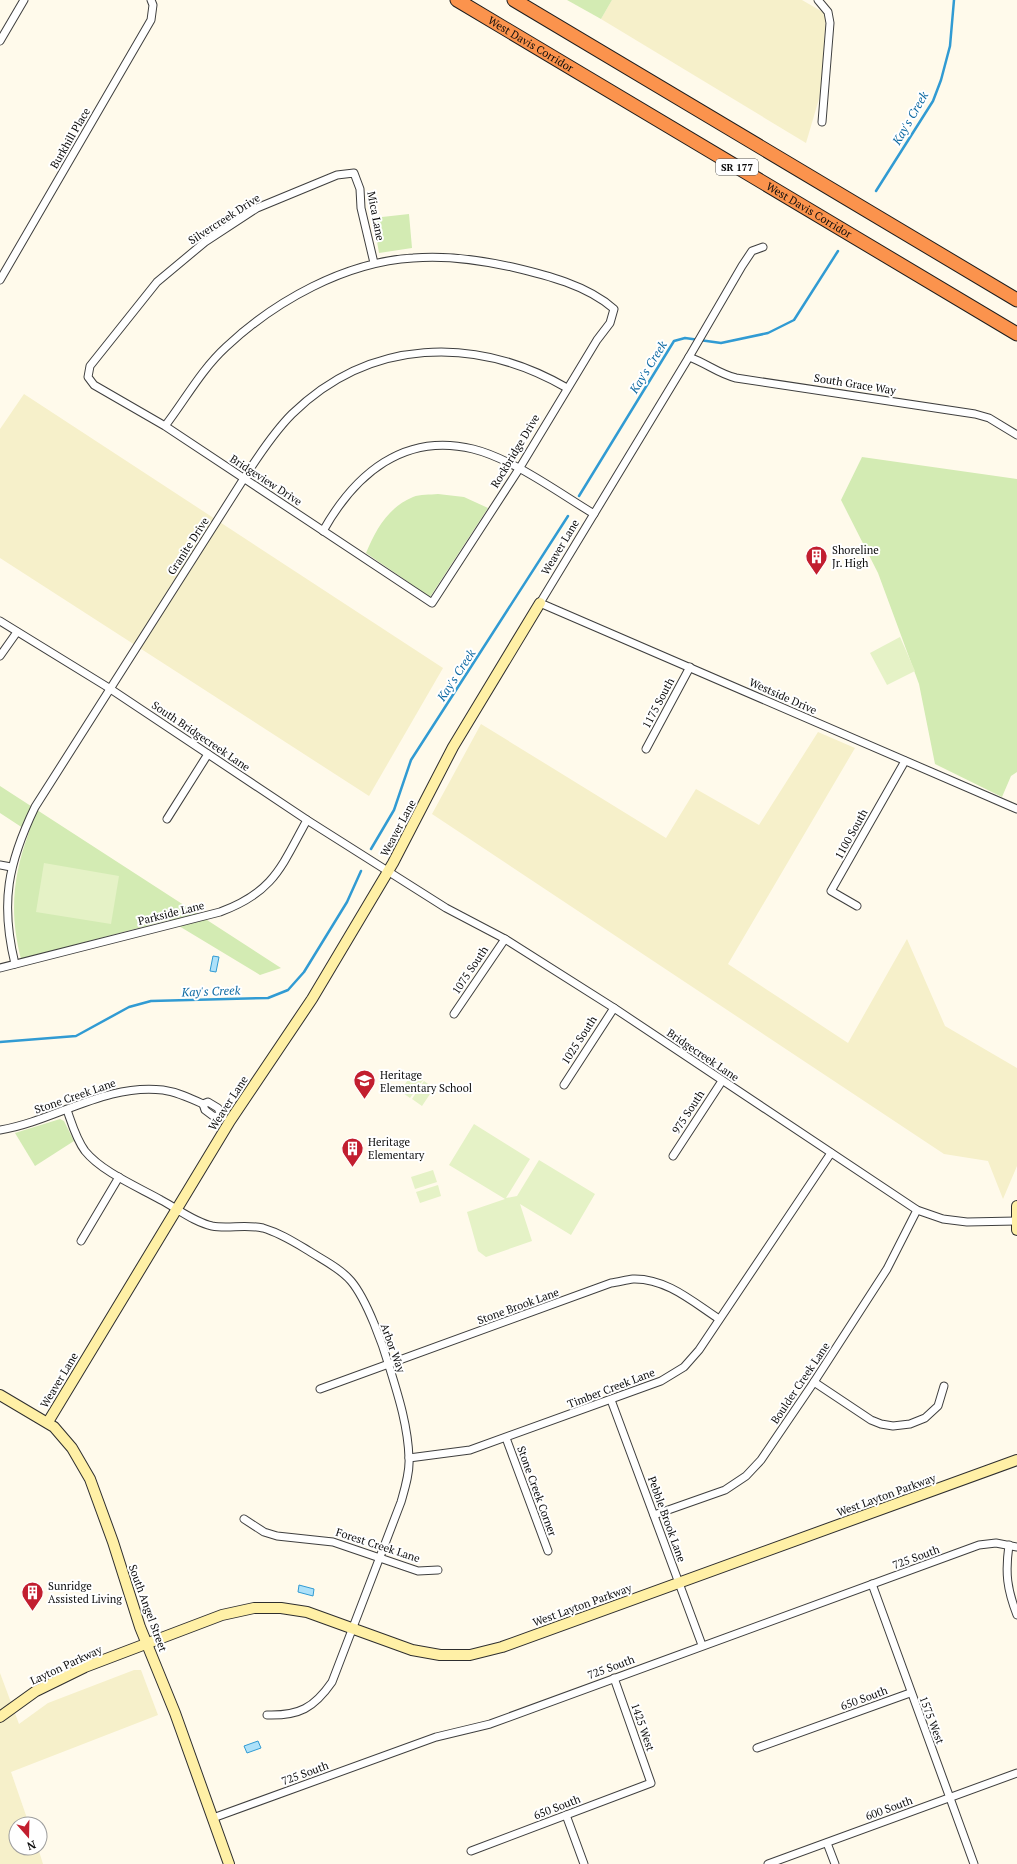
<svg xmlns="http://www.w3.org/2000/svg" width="1017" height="1864" font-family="'PT Serif',serif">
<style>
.farmland{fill:#f6f0ca}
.green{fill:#d3ebb3}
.pitch{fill:#e5f2c6}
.water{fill:#ade1f9;stroke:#319bd3}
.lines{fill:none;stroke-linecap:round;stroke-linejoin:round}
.stream{stroke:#319bd3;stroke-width:2.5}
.street-casing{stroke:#3f3f3f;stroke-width:9}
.secondary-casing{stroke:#2e2e2e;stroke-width:12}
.highway-casing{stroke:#1d1d1d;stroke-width:15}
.street{stroke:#fff;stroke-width:7}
.secondary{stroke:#fff0a6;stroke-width:10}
.highway{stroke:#fb934d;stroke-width:13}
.labels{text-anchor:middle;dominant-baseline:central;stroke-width:4;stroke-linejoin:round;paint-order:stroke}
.shield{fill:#fff;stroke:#555;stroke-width:1}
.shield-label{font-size:10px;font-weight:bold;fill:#0c0c0c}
.street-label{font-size:11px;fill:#0c0c0c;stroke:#fff}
.poi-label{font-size:11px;fill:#0c0c0c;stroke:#fff;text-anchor:start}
.water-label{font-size:12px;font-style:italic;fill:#106ba3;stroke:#fff}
</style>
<rect width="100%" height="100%" fill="#fffaeb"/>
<g class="farmland">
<polygon points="612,0 802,0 826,14 821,92 806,143 601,19"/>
<polygon points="24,394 443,668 369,796 0,558 0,429"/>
<polygon points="481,724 666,838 696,789 759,825 818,732 855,748 728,964 848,1043 907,939 945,1026 1017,1068 1017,1166 1003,1199 988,1161 944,1154 432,814"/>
<polygon points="134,1670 141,1670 158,1715 11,1772 29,1824 16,1824 16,1848 38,1848 43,1864 0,1864 0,1673 19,1724 48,1703"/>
</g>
<g class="green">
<polygon points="567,0 612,0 601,19"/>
<polygon points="409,214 412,248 379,253 373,218"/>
<polygon points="862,457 1017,479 1017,772 1011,776 1002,797 935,764 919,684 878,573 841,500"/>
<path d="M 438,494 L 464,497 L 488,508 L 430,597 L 366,553 C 376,530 387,508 413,497 C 420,494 430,495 438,494 Z"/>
<path d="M 0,786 L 281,968 L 260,975 L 169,920 L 21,959 C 9,913 13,876 29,832 L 0,813 Z"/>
<polygon points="60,1119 64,1121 74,1141 35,1166 15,1133"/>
</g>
<g class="pitch">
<polygon points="900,637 915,671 887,685 870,653"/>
<polygon points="44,863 119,876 111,924 36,912"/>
<polygon points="413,1073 423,1080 410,1098 400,1091"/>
<polygon points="424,1081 434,1088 422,1106 412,1099"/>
<polygon points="474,1124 530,1159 506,1198 517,1196 539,1160 595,1194 571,1235 520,1204 532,1241 486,1257 478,1251 467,1212 505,1199 449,1165"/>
<polygon points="433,1170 437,1182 415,1189 411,1177"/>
<polygon points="438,1185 441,1196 420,1203 416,1192"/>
</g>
<g class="water">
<polygon points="213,956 219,957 216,972 210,971"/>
<polygon points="299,1585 314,1589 313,1596 298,1592"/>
<polygon points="258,1741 261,1748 247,1753 244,1746"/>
</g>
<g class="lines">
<g class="stream">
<polyline points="876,191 933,101 941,80 950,46 954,0"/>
<polyline points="579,496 674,341 685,338 721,343 768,333 794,320 838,251"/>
<polyline points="371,849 394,810 411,760 568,516"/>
<polyline points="0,1042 76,1036 129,1007 151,1001 268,998 288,990 304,972 347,902 361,871"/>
</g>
<defs>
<g id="street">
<polyline points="818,0 828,12 830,23 822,122"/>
<polyline points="0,41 24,0"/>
<polyline points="763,247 752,251 742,266 689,357 540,603 1017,809"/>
<polyline points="0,280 151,20 153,5 151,0"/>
<path d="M 689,357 C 706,363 719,374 736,378 L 975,414 L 989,418 L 1017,435"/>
<path d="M 165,426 C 185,400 201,370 226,347 C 275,301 345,262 413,258 C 446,255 480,260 512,267 C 546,275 587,285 614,309 L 610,323 L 597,340 L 519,469 L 432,603 L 165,426 L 94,385 L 88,377 L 90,366 L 157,282 L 205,242 L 257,208 L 337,175 L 354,173 L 360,189 L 361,208 L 374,263"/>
<path d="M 323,531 C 355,474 404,432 473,449 C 513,459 559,493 594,514"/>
<polyline points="0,621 109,688 307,820 446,908 505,939 614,1008 917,1210 943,1219 967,1222 1016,1221"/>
<polyline points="0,656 17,632"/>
<polyline points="646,749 690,667"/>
<polyline points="167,819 208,754"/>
<polyline points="0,865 11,867"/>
<polyline points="857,906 831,891 905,761"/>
<path d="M 15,964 C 0,903 8,863 35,807 L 248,472 C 261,452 275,431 292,414 C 370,338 475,335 567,388"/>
<path d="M 0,968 L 220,912 C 274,892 281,867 307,820"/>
<polyline points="454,1014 505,939"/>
<polyline points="564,1085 614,1008"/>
<polyline points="203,1104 205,1110 213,1116 223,1117"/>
<path d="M 67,1110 C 72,1124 76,1139 85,1151 C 102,1172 138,1187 161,1200 C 178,1209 194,1222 212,1226 C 228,1229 245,1224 263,1228 C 280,1233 294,1242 309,1251 C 323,1260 340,1268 351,1281 C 367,1300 383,1345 390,1369 C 399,1398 408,1427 409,1458 C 410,1472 405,1488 401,1502 L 332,1682 C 314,1708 299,1716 267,1715"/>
<path d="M 0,1130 C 55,1121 105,1083 163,1090 C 177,1092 190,1098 203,1104 L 208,1102 L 218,1108 L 221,1115"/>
<polyline points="673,1156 722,1081"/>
<polyline points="81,1241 119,1177"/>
<polyline points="814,1382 871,1420 881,1424 893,1426 910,1424 925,1418 938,1406 944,1386"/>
<path d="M 320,1389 L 611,1283 C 618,1282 626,1280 633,1279 C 666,1278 693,1302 719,1319"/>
<polyline points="611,1400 702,1645"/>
<polyline points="506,1438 548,1551"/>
<polyline points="409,1458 470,1450 661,1381 684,1367 699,1350 831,1153"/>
<polyline points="654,1515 725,1490 746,1476 761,1460 814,1382 887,1269 917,1210"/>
<polyline points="244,1519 264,1532 277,1536 333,1542 418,1571 438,1570"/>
<path d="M 1009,1545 C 1005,1573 1007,1589 1017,1615"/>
<polyline points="872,1584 974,1864"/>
<polyline points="757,1748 910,1693"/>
<polyline points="566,1815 584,1864"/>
<polyline points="213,1818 436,1737 490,1724 979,1545 996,1543 1017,1547"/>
<polyline points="827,1843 835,1864"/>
<polyline points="471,1851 651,1783 614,1678"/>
<polyline points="768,1864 1017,1773"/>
</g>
<g id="secondary">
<polyline points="1017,1206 1017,1230"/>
<polyline points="0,1395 54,1427 72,1448 90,1479 113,1542 140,1627 175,1713 229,1864"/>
<polyline points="48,1422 230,1121 312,999 393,863 453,747 540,603"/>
<polyline points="0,1717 36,1691 85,1667 222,1615 254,1608 281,1608 307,1612 412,1650 440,1655 470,1655 502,1647 1017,1460"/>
</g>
<g id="highway">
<path id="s1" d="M 457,0 L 1017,334"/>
<polyline points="514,0 1017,300"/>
</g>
</defs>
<use href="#street" class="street-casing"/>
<use href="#secondary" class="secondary-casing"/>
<use href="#highway" class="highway-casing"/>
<use href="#street" class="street"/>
<use href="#secondary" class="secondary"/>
<use href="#highway" class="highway"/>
</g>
<defs>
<symbol id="building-pin" viewBox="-11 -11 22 30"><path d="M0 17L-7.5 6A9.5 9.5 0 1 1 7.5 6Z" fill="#c21e2f" stroke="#fff"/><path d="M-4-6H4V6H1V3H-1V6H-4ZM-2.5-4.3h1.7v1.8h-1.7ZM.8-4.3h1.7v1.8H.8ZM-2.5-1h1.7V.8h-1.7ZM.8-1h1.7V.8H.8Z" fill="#fff"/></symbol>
<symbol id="school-pin" viewBox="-11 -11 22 30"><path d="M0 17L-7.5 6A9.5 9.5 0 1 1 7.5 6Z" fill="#c21e2f" stroke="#fff"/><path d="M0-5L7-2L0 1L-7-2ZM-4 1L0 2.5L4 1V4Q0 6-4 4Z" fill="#fff"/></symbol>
</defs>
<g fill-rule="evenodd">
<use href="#building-pin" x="804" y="544" width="25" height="34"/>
<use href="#school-pin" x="352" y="1068" width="25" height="34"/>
<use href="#building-pin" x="340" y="1136" width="25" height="34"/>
<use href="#building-pin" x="20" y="1580" width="25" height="34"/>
</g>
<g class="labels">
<rect class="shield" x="716" y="159" width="42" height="16" rx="3"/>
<g class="shield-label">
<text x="737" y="167">SR 177</text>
</g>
<g class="street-label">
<text stroke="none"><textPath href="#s1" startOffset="86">West Davis Corridor</textPath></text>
<text transform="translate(70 138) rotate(-60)">Burkhill Place</text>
<text stroke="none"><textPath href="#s1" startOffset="410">West Davis Corridor</textPath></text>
<text transform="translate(376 216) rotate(79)">Mica Lane</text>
<text transform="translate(224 219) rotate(-33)">Silvercreek Drive</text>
<text transform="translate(855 384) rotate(9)">South Grace Way</text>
<text transform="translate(515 451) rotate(-59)">Rockbridge Drive</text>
<text transform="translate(266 480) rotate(33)">Bridgeview Drive</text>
<text transform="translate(188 546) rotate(-57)">Granite Drive</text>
<text transform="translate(560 547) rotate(-59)">Weaver Lane</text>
<text transform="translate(783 696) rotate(24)">Westside Drive</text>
<text transform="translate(658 703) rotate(-62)">1175 South</text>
<text transform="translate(201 736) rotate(34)">South Bridgecreek Lane</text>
<text transform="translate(398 828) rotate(-62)">Weaver Lane</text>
<text transform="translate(851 834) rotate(-61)">1100 South</text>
<text transform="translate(171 913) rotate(-14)">Parkside Lane</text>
<text transform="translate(470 970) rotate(-56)">1075 South</text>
<text transform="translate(579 1040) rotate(-57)">1025 South</text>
<text transform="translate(703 1055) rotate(34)">Bridgecreek Lane</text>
<text transform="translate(75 1096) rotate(-19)">Stone Creek Lane</text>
<text transform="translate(228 1103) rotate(-57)">Weaver Lane</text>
<text transform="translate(688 1112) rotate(-57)">975 South</text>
<text transform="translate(518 1306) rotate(-20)">Stone Brook Lane</text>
<text transform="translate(393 1348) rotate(70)">Arbor Way</text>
<text transform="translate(59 1380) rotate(-59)">Weaver Lane</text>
<text transform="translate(800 1383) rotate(-56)">Boulder Creek Lane</text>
<text transform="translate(611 1388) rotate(-21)">Timber Creek Lane</text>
<text transform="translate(537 1491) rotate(70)">Stone Creek Corner</text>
<text transform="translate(886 1495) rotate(-20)">West Layton Parkway</text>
<text transform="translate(667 1519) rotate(70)">Pebble Brook Lane</text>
<text transform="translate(378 1545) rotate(18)">Forest Creek Lane</text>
<text transform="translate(916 1557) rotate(-20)">725 South</text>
<text transform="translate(582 1605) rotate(-20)">West Layton Parkway</text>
<text transform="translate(148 1608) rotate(70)">South Angel Street</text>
<text transform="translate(66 1665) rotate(-25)">Layton Parkway</text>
<text transform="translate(611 1667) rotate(-20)">725 South</text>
<text transform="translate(864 1698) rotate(-20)">650 South</text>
<text transform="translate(932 1720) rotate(69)">1575 West</text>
<text transform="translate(643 1727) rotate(71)">1425 West</text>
<text transform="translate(305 1773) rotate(-20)">725 South</text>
<text transform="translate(557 1807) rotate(-21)">650 South</text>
<text transform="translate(889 1808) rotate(-20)">600 South</text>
</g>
<g class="poi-label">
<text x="832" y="550">Shoreline<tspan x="832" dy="13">Jr. High</tspan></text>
<text x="380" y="1075">Heritage<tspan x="380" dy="13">Elementary School</tspan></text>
<text x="368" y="1142">Heritage<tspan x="368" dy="13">Elementary</tspan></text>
<text x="48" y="1586">Sunridge<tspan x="48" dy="13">Assisted Living</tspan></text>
</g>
<g class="water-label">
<text transform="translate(910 118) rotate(-60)">Kay's Creek</text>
<text transform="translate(648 367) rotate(-58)">Kay's Creek</text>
<text transform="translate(456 675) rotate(-57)">Kay's Creek</text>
<text transform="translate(211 991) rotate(-2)">Kay's Creek</text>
</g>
</g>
<g transform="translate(28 1836) rotate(160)"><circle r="19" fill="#ffffff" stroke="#9e9e9e"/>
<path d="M0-3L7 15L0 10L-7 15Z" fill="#c21e2f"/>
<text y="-6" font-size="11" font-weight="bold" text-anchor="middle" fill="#0c0c0c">N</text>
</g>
</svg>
